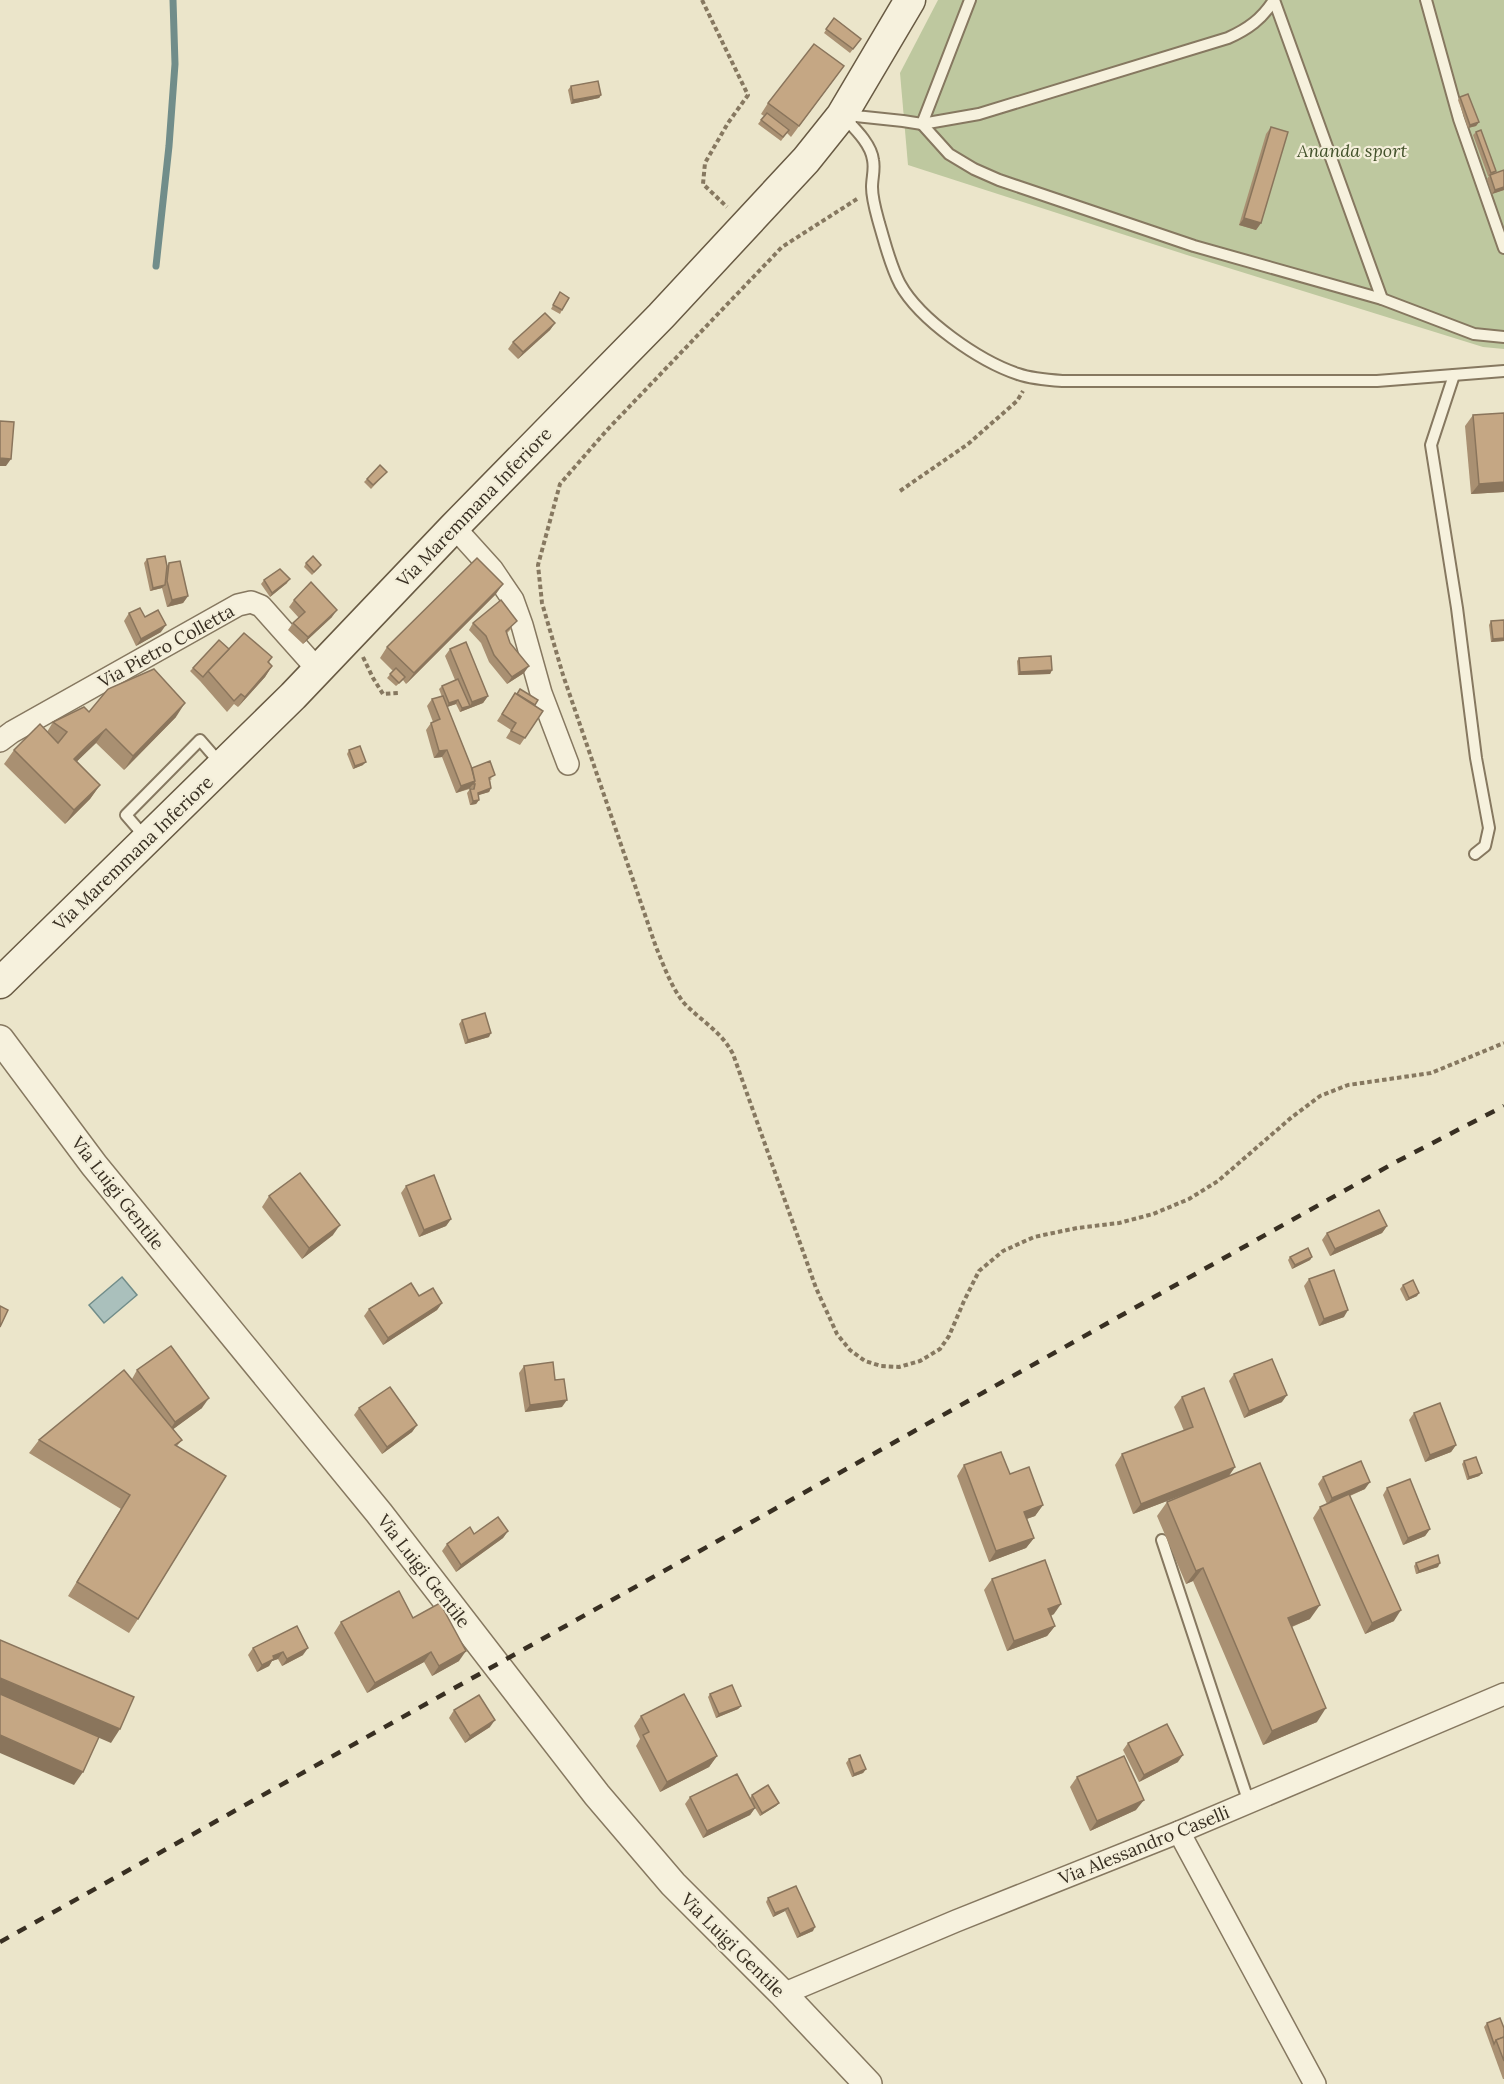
<svg xmlns="http://www.w3.org/2000/svg" width="1504" height="2084" font-family="Lora,serif">
<style>
.green{fill:#bec89f}
.water{fill:#aac0bc;stroke:#718d8a;stroke-width:1.5}
.lines{fill:none;stroke-linecap:round;stroke-linejoin:round}
.stream{stroke:#718d8a;stroke-width:7}
.service-casing{stroke:#867860;stroke-width:14}
.minor-casing{stroke:#867860;stroke-width:24}
.tertiary-casing{stroke:#867860;stroke-width:30}
.secondary-casing{stroke:#685a43;stroke-width:33}
.path{stroke:#867860;stroke-width:4;stroke-dasharray:4.5 3;stroke-linecap:butt}
.service{stroke:#f6f1dd;stroke-width:10}
.minor{stroke:#f6f1dd;stroke-width:21}
.tertiary{stroke:#f6f1dd;stroke-width:27}
.secondary{stroke:#f6f1dd;stroke-width:30}
.rail{stroke:#382f22;stroke-width:4.5;stroke-dasharray:10 10;stroke-linecap:butt}
.wall{fill:#a99072}
.shaded-wall{fill:#8a755c}
.building{fill:#c5a784;stroke:#8a755c;stroke-width:1.5}
.labels{text-anchor:middle;dominant-baseline:central;stroke-width:4.5;stroke-linejoin:round;paint-order:stroke}
.park-label{font-size:18px;font-style:italic;fill:#43522b;stroke:#f3eed9}
.street-label{font-size:18px;fill:#382f22;stroke:#f3eed9}
</style>
<rect width="100%" height="100%" fill="#ebe5ca"/>
<polygon class="green" points="938,0 1504,0 1504,349 1483,347 1190,256 908,165 900,73"/>
<polygon class="water" points="122,1277 137,1295 104,1323 89,1305"/>
<g class="lines">
<polyline class="stream" points="156,266 169,146 175,64 173,0"/>
<defs>
<g id="service">
<polyline points="970,0 922,124 949,154 974,169 999,180 1194,246 1382,299 1474,334 1504,337"/>
<polyline points="1274,0 1382,299"/>
<polyline points="1426,0 1459,119 1504,248"/>
<path d="M 842,115 C 853,127 871,143 873,160 C 875,169 872,178 872,187 C 872,199 876,212 879,223 C 885,243 890,265 900,284 C 920,320 979,361 1018,374 C 1032,379 1048,380 1063,381 L 1377,381 L 1504,371"/>
<path d="M 846,115 L 903,121 L 922,124 L 979,114 L 1228,38 C 1248,29 1262,19 1274,0"/>
<polyline points="1454,375 1431,445 1457,608 1476,758 1489,828 1485,846 1475,854"/>
<polyline points="145,837 126,815 200,740 220,763"/>
<polyline points="1162,1540 1249,1803"/>
</g>
<g id="minor">
<polyline points="454,527 492,569 513,600 522,625 541,693 568,764"/>
<polyline points="0,741 12,732 238,605 251,602 261,606 318,670"/>
<polyline points="1179,1832 1315,2084"/>
<polyline points="783,1994 956,1921 1179,1832 1504,1694"/>
</g>
<polyline id="tertiary" points="0,1039 94,1165 379,1513 597,1795 673,1884 783,1994 868,2084"/>
<polyline id="secondary" points="0,983 293,696 454,527 661,316 806,160 842,115 910,0"/>
</defs>
<use href="#service" class="service-casing"/>
<use href="#minor" class="minor-casing"/>
<use href="#tertiary" class="tertiary-casing"/>
<use href="#secondary" class="secondary-casing"/>
<g class="path">
<polyline points="702,0 748,95 728,123 705,163 703,184 727,207"/>
<path d="M 857,199 L 782,247 L 607,430 L 560,484 L 538,565 L 542,603 L 563,675 L 656,947 C 664,966 671,987 684,1003 C 701,1021 721,1031 733,1054 L 816,1288 L 837,1334 L 850,1350 L 865,1361 L 881,1366 L 899,1367 L 920,1361 L 940,1349 L 949,1336 L 964,1301 L 979,1271 L 1003,1251 L 1034,1237 L 1077,1228 L 1119,1223 L 1153,1214 L 1189,1199 L 1218,1181 L 1292,1117 L 1320,1096 L 1348,1085 L 1431,1073 L 1504,1043"/>
<polyline points="900,491 968,444 1017,401 1023,391"/>
<polyline points="363,657 373,678 383,694 398,693"/>
</g>
<use href="#service" class="service"/>
<use href="#minor" class="minor"/>
<use href="#tertiary" class="tertiary"/>
<use href="#secondary" class="secondary"/>
<polyline class="rail" points="0,1942 1394,1163 1504,1106"/>
</g>
<g class="wall">
<polygon points="834,18 861,39 850,53 824,33"/>
<polygon points="844,66 791,137 787,133 781,141 758,124 764,116 761,114 768,103"/>
<polygon points="571,86 601,95 599,98 571,104 568,90"/>
<polygon points="1460,97 1479,122 1476,126 1468,128 1458,100"/>
<polygon points="1271,127 1261,223 1256,230 1239,225 1266,134"/>
<polygon points="1476,132 1496,171 1494,174 1504,170 1504,190 1492,194 1487,179 1489,176 1488,176 1473,135"/>
<polygon points="560,292 562,310 560,314 551,309"/>
<polygon points="555,323 550,330 518,359 508,349 513,342"/>
<polygon points="1504,413 1504,492 1471,494 1465,426 1473,415"/>
<polygon points="387,472 371,489 364,482 367,479"/>
<polygon points="147,559 167,566 169,563 188,596 183,603 167,607 162,588 150,591 144,563"/>
<polygon points="306,563 319,568 312,575 304,567"/>
<polygon points="264,580 287,583 270,597 261,584"/>
<polygon points="496,594 406,684 403,680 396,686 387,678 393,671 380,658 387,647"/>
<polygon points="294,600 332,617 303,644 288,630 293,623 299,618 289,607"/>
<polygon points="129,613 145,617 161,632 136,646 124,621"/>
<polygon points="1504,620 1504,641 1491,642 1489,625 1491,621"/>
<polygon points="473,623 512,628 507,633 510,643 524,673 507,684 489,662 481,643 469,630"/>
<polygon points="229,649 272,657 269,662 272,666 265,677 238,707 234,704 227,712 200,681 190,671 193,668"/>
<polygon points="450,649 488,696 483,703 460,712 456,704 447,707 472,768 492,779 490,780 491,788 489,792 478,795 479,800 476,804 470,805 467,793 470,789 473,789 473,788 456,793 442,757 434,758 426,730 431,723 433,722 427,706 432,699 442,697 439,689 442,686 455,680 445,656"/>
<polygon points="1019,658 1052,670 1050,674 1018,675 1017,661"/>
<polygon points="515,693 543,711 520,745 506,738 511,730 497,721"/>
<polygon points="89,712 176,717 124,770 96,743 80,758 77,761 100,785 90,799 65,824 4,764 14,750 47,732 53,722"/>
<polygon points="349,750 363,765 353,769 347,754"/>
<polygon points="462,1020 489,1037 465,1044 459,1024"/>
<polygon points="406,1186 451,1219 446,1226 419,1237 401,1193"/>
<polygon points="269,1196 333,1235 302,1259 262,1207"/>
<polygon points="1387,1226 1382,1233 1330,1256 1322,1240 1327,1233"/>
<polygon points="1290,1257 1312,1257 1310,1260 1292,1269 1288,1260"/>
<polygon points="1309,1279 1344,1317 1319,1326 1304,1286"/>
<polygon points="1403,1285 1417,1296 1406,1301 1400,1289"/>
<polygon points="419,1296 442,1303 437,1310 383,1345 364,1316 369,1309"/>
<polygon points="524,1366 555,1380 562,1407 525,1412 519,1373"/>
<polygon points="137,1370 202,1408 173,1429 182,1440 177,1446 138,1619 129,1633 68,1596 121,1509 29,1453 39,1440 132,1379"/>
<polygon points="1234,1374 1282,1402 1244,1418 1229,1381"/>
<polygon points="1182,1397 1235,1467 1229,1476 1310,1619 1292,1627 1317,1722 1263,1745 1193,1581 1186,1584 1157,1516 1167,1502 1193,1491 1133,1514 1115,1465 1122,1454 1184,1431 1174,1407"/>
<polygon points="359,1408 417,1425 412,1432 382,1454 354,1415"/>
<polygon points="1414,1413 1456,1445 1451,1452 1425,1462 1409,1420"/>
<polygon points="1464,1461 1482,1473 1479,1476 1467,1480 1462,1464"/>
<polygon points="964,1465 1010,1474 1043,1505 1035,1516 1027,1519 1034,1538 1026,1548 989,1562 957,1476"/>
<polygon points="1323,1477 1365,1489 1350,1496 1394,1621 1365,1634 1313,1518 1320,1507 1327,1504 1318,1484"/>
<polygon points="1387,1488 1430,1529 1425,1536 1403,1545 1383,1495"/>
<polygon points="508,1531 503,1538 456,1572 442,1551 447,1544 474,1534"/>
<polygon points="1416,1563 1438,1567 1416,1574 1414,1566"/>
<polygon points="992,1579 1054,1614 1051,1616 1055,1626 1047,1636 1007,1651 984,1590"/>
<polygon points="413,1618 459,1661 432,1676 424,1662 367,1693 334,1633 341,1622"/>
<polygon points="253,1648 303,1655 282,1666 278,1659 272,1661 269,1666 257,1672 248,1655"/>
<polygon points="710,1694 741,1706 738,1709 716,1718 708,1697"/>
<polygon points="454,1710 490,1727 465,1743 449,1718"/>
<polygon points="641,1716 717,1756 709,1767 660,1792 636,1746 640,1739 634,1726"/>
<polygon points="1128,1743 1178,1762 1139,1782 1123,1750"/>
<polygon points="849,1759 866,1769 863,1773 852,1777 846,1763"/>
<polygon points="1077,1777 1136,1810 1090,1831 1070,1787"/>
<polygon points="752,1795 779,1803 776,1806 760,1816 755,1808 750,1815 703,1838 685,1804 690,1797 750,1798"/>
<polygon points="796,1886 813,1931 797,1938 785,1911 773,1917 766,1902 768,1898"/>
<polygon points="1487,2023 1504,2028 1504,2079 1503,2079 1484,2027"/>
</g>
<g class="shaded-wall">
<polygon points="601,95 599,98 571,104 573,100"/>
<polygon points="1479,122 1476,126 1468,128 1470,125"/>
<polygon points="1504,187 1504,190 1492,194 1495,190"/>
<polygon points="1244,218 1261,223 1256,230 1239,225"/>
<polygon points="555,323 550,330 518,359 523,352"/>
<polygon points="0,458 11,459 6,466 0,466"/>
<polygon points="1504,482 1504,492 1471,494 1479,484"/>
<polygon points="290,579 287,583 270,597 272,593"/>
<polygon points="503,584 496,594 406,684 414,673"/>
<polygon points="165,585 162,588 150,591 153,588"/>
<polygon points="188,596 183,603 167,607 172,600"/>
<polygon points="337,610 332,617 303,644 308,637"/>
<polygon points="166,625 161,632 136,646 141,639"/>
<polygon points="1504,638 1504,641 1491,642 1493,639"/>
<polygon points="272,666 265,677 238,707 245,697"/>
<polygon points="529,666 524,673 507,684 512,677"/>
<polygon points="1052,670 1050,674 1018,675 1020,672"/>
<polygon points="488,696 483,703 460,712 462,708 470,706 472,702"/>
<polygon points="458,700 456,704 447,707 449,703"/>
<polygon points="185,703 176,717 124,770 133,756"/>
<polygon points="106,729 96,743 65,773 74,759"/>
<polygon points="447,750 442,757 434,758 439,751"/>
<polygon points="366,762 363,765 353,769 355,766"/>
<polygon points="475,781 470,788 456,793 461,786"/>
<polygon points="100,785 90,799 65,824 74,810"/>
<polygon points="491,788 489,792 476,796 478,793"/>
<polygon points="479,800 476,804 470,805 473,801"/>
<polygon points="491,1033 489,1037 465,1044 468,1040"/>
<polygon points="451,1219 446,1226 419,1237 424,1230"/>
<polygon points="340,1225 333,1235 302,1259 309,1248"/>
<polygon points="1387,1226 1382,1233 1330,1256 1335,1249"/>
<polygon points="1312,1257 1310,1260 1292,1269 1295,1265"/>
<polygon points="1419,1293 1417,1296 1406,1301 1409,1298"/>
<polygon points="442,1303 437,1310 383,1345 388,1338"/>
<polygon points="1348,1310 1344,1317 1319,1326 1324,1319"/>
<polygon points="1287,1395 1282,1402 1244,1418 1249,1411"/>
<polygon points="209,1398 202,1408 168,1433 175,1422"/>
<polygon points="567,1400 562,1407 525,1412 530,1405"/>
<polygon points="417,1425 412,1432 382,1454 387,1447"/>
<polygon points="1456,1445 1451,1452 1425,1462 1430,1455"/>
<polygon points="1235,1467 1227,1478 1133,1514 1141,1504"/>
<polygon points="1482,1473 1479,1476 1467,1480 1469,1477"/>
<polygon points="1370,1482 1365,1489 1327,1505 1332,1498"/>
<polygon points="1043,1505 1035,1516 1017,1522 1024,1512"/>
<polygon points="1430,1529 1425,1536 1403,1545 1408,1538"/>
<polygon points="508,1531 503,1538 456,1572 461,1565"/>
<polygon points="1034,1538 1026,1548 989,1562 996,1551"/>
<polygon points="1440,1563 1438,1567 1416,1574 1419,1571"/>
<polygon points="1203,1568 1193,1581 1186,1584 1196,1571"/>
<polygon points="1061,1604 1054,1614 1041,1619 1048,1609"/>
<polygon points="1320,1605 1310,1619 1278,1632 1288,1618"/>
<polygon points="1401,1610 1394,1621 1365,1634 1372,1623"/>
<polygon points="1055,1626 1047,1636 1007,1651 1014,1641"/>
<polygon points="308,1648 303,1655 282,1666 287,1659"/>
<polygon points="466,1651 459,1661 432,1676 439,1666"/>
<polygon points="283,1652 278,1659 272,1661 269,1666 257,1672 262,1665 273,1656"/>
<polygon points="431,1652 424,1662 367,1693 375,1683"/>
<polygon points="0,1678 120,1729 111,1743 0,1695"/>
<polygon points="741,1706 738,1709 716,1718 719,1714"/>
<polygon points="1326,1708 1317,1722 1263,1745 1272,1731"/>
<polygon points="495,1720 490,1727 465,1743 470,1736"/>
<polygon points="0,1735 83,1772 74,1785 0,1753"/>
<polygon points="1183,1755 1178,1762 1139,1782 1144,1775"/>
<polygon points="717,1756 709,1767 660,1792 667,1782"/>
<polygon points="866,1769 863,1773 852,1777 854,1774"/>
<polygon points="1144,1800 1136,1810 1090,1831 1097,1821"/>
<polygon points="779,1803 776,1806 760,1816 762,1813"/>
<polygon points="755,1808 750,1815 703,1838 707,1831"/>
<polygon points="788,1908 785,1911 773,1917 775,1913"/>
<polygon points="815,1927 813,1931 797,1938 800,1934"/>
</g>
<g class="building">
<polygon points="834,18 861,39 853,49 826,29"/>
<polygon points="814,44 844,66 799,126 768,103"/>
<polygon points="598,81 601,95 573,100 571,86"/>
<polygon points="1468,94 1479,122 1470,125 1460,97"/>
<polygon points="767,113 789,130 783,137 761,120"/>
<polygon points="1271,127 1288,132 1261,223 1244,218"/>
<polygon points="1481,130 1496,171 1491,173 1476,132"/>
<polygon points="1504,170 1504,187 1495,190 1490,175"/>
<polygon points="560,292 569,298 562,310 553,305"/>
<polygon points="545,313 555,323 523,352 513,342"/>
<polygon points="1504,413 1504,482 1479,484 1473,415"/>
<polygon points="0,421 14,422 11,459 0,458"/>
<polygon points="380,465 387,472 373,485 367,479"/>
<polygon points="165,556 167,566 165,585 153,588 147,559"/>
<polygon points="313,556 321,565 314,572 306,563"/>
<polygon points="477,558 503,584 414,673 387,647"/>
<polygon points="180,561 188,596 172,600 167,581 169,563"/>
<polygon points="280,569 290,579 272,593 264,580"/>
<polygon points="311,582 337,610 308,637 293,623 305,612 294,600"/>
<polygon points="501,600 517,621 506,631 510,643 529,666 512,677 494,655 486,636 473,623"/>
<polygon points="140,608 145,617 158,610 166,625 141,639 129,613"/>
<polygon points="1504,620 1504,638 1493,639 1491,621"/>
<polygon points="244,633 272,657 268,662 272,666 245,697 241,694 234,701 208,671"/>
<polygon points="219,640 229,649 208,671 203,677 193,668"/>
<polygon points="466,642 488,696 472,702 450,649"/>
<polygon points="1051,656 1052,670 1020,672 1019,658"/>
<polygon points="396,668 405,677 399,683 390,674"/>
<polygon points="154,669 185,703 133,756 106,729 89,744 74,759 100,785 74,810 14,750 40,724 58,743 67,732 53,722 84,707 89,712 108,689"/>
<polygon points="458,679 470,706 462,708 458,700 449,703 442,686"/>
<polygon points="520,689 538,700 535,705 517,694"/>
<polygon points="515,693 543,711 525,738 511,731 516,723 502,714"/>
<polygon points="443,696 471,766 475,781 461,786 447,750 439,751 431,723 440,719 432,699"/>
<polygon points="360,746 366,762 355,766 349,750"/>
<polygon points="490,761 495,775 489,778 491,788 478,793 479,800 473,801 470,789 474,789 475,784 473,784 475,781 472,768"/>
<polygon points="485,1013 491,1033 468,1040 462,1020"/>
<polygon points="300,1173 340,1225 309,1248 269,1196"/>
<polygon points="434,1175 451,1219 424,1230 406,1186"/>
<polygon points="1379,1210 1387,1226 1335,1249 1327,1233"/>
<polygon points="1308,1248 1312,1257 1295,1265 1290,1257"/>
<polygon points="1334,1270 1348,1310 1324,1319 1309,1279"/>
<polygon points="1413,1280 1419,1293 1409,1298 1403,1285"/>
<polygon points="411,1283 419,1296 433,1288 442,1303 388,1338 369,1309"/>
<polygon points="0,1306 8,1310 0,1327"/>
<polygon points="171,1346 209,1398 175,1422 137,1370"/>
<polygon points="1272,1359 1287,1395 1249,1411 1234,1374"/>
<polygon points="553,1362 555,1380 564,1379 567,1400 530,1405 524,1366"/>
<polygon points="124,1370 182,1440 175,1445 226,1476 138,1619 77,1582 130,1495 39,1440"/>
<polygon points="390,1387 417,1425 387,1447 359,1408"/>
<polygon points="1204,1388 1235,1467 1141,1504 1122,1454 1193,1427 1182,1397"/>
<polygon points="1440,1403 1456,1445 1430,1455 1414,1413"/>
<polygon points="1001,1452 1010,1474 1029,1467 1043,1505 1024,1512 1034,1538 996,1551 964,1465"/>
<polygon points="1476,1457 1482,1473 1469,1477 1464,1461"/>
<polygon points="1361,1461 1370,1482 1332,1498 1323,1477"/>
<polygon points="1260,1463 1320,1605 1288,1618 1326,1708 1272,1731 1203,1568 1196,1571 1167,1502"/>
<polygon points="1410,1479 1430,1529 1408,1538 1387,1488"/>
<polygon points="1349,1494 1401,1610 1372,1623 1320,1507"/>
<polygon points="498,1517 508,1531 461,1565 447,1544 470,1527 474,1534"/>
<polygon points="1438,1555 1440,1563 1419,1571 1416,1563"/>
<polygon points="1045,1560 1061,1604 1048,1609 1055,1626 1014,1641 992,1579"/>
<polygon points="399,1591 413,1618 440,1603 466,1651 439,1666 431,1652 375,1683 341,1622"/>
<polygon points="297,1626 308,1648 287,1659 283,1652 273,1656 274,1659 262,1665 253,1648"/>
<polygon points="0,1640 134,1697 120,1729 0,1678"/>
<polygon points="732,1685 741,1706 719,1714 710,1694"/>
<polygon points="0,1694 99,1737 83,1772 0,1735"/>
<polygon points="684,1694 717,1756 667,1782 643,1735 649,1732 641,1716"/>
<polygon points="479,1695 495,1720 470,1736 454,1710"/>
<polygon points="1167,1724 1183,1755 1144,1775 1128,1743"/>
<polygon points="860,1755 866,1769 854,1774 849,1759"/>
<polygon points="1124,1756 1144,1800 1097,1821 1077,1777"/>
<polygon points="737,1774 755,1808 707,1831 690,1797"/>
<polygon points="768,1785 779,1803 762,1813 752,1795"/>
<polygon points="796,1886 815,1927 800,1934 788,1908 775,1913 768,1898"/>
<polygon points="1500,2018 1504,2028 1504,2037 1496,2040 1494,2044 1487,2023"/>
<polygon points="1504,2037 1504,2061 1496,2040"/>
</g>
<g class="labels">
<g class="park-label">
<text x="1352" y="150">Ananda sport</text>
</g>
<g class="street-label">
<text transform="translate(474 507) rotate(-46)">Via Maremmana Inferiore</text>
<text transform="translate(166 646) rotate(-29)">Via Pietro Colletta</text>
<text transform="translate(133 853) rotate(-44)">Via Maremmana Inferiore</text>
<text transform="translate(118 1193) rotate(52)">Via Luigi Gentile</text>
<text transform="translate(424 1571) rotate(52)">Via Luigi Gentile</text>
<text transform="translate(1144 1845) rotate(-22)">Via Alessandro Caselli</text>
<text transform="translate(733 1945) rotate(45)">Via Luigi Gentile</text>
</g>
</g>
</svg>
